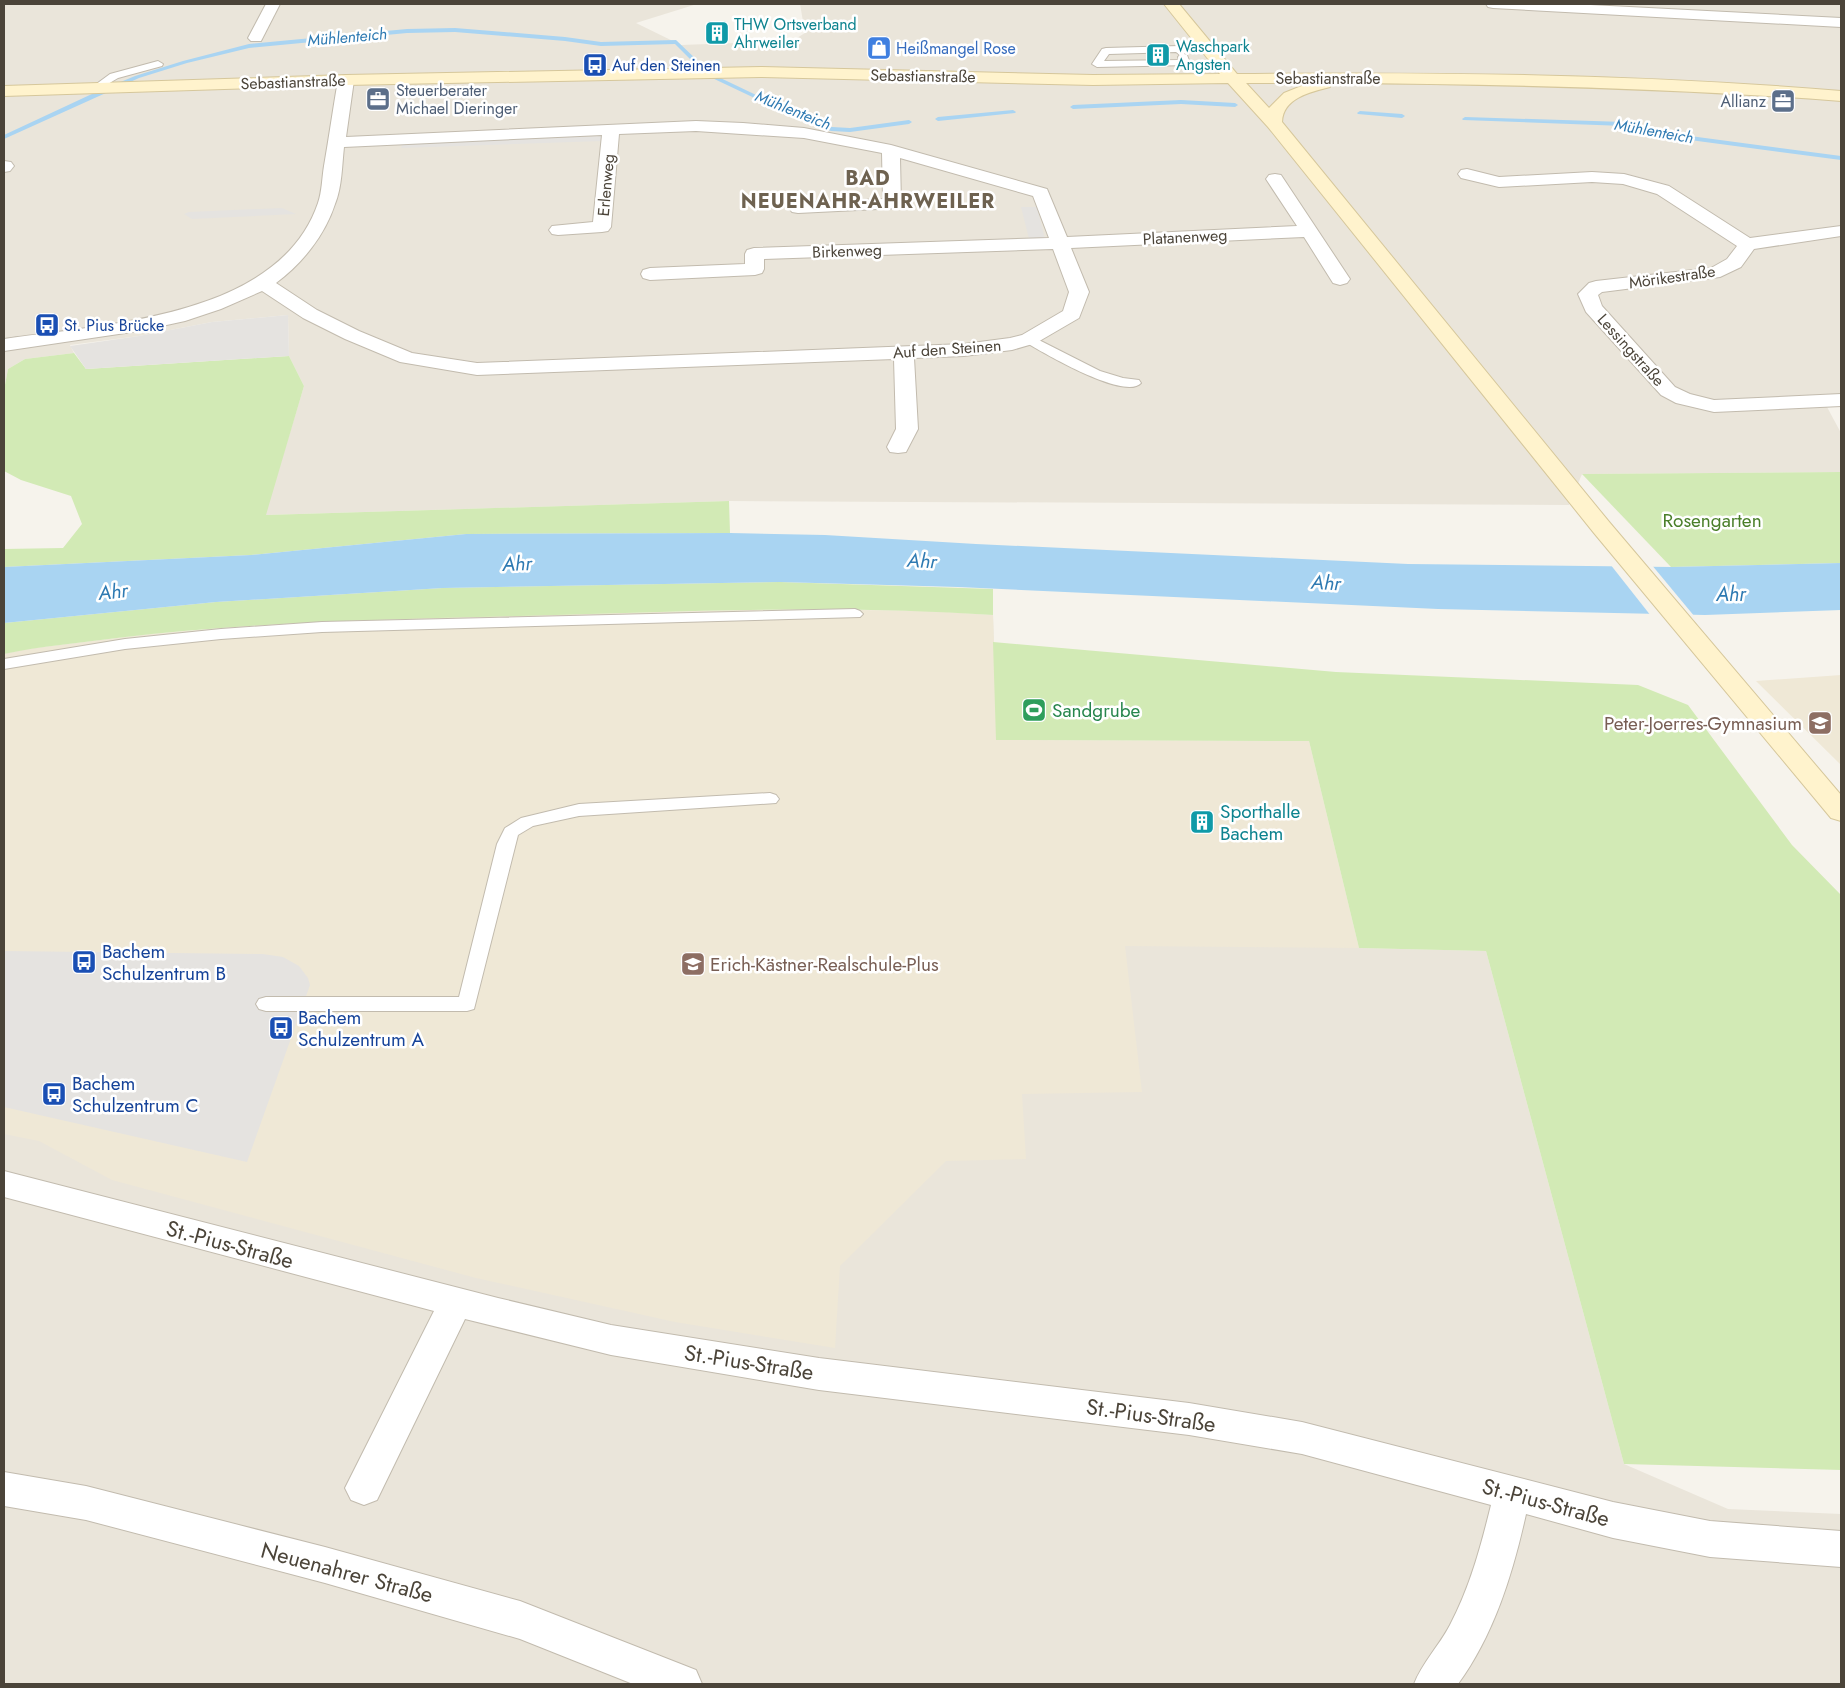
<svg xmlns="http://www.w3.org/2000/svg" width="1845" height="1688" font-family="Jost,sans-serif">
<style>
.residential{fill:#eae5da}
.education{fill:#efe8d6}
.green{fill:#d2eab5}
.parking{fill:#e5e3e0}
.water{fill:#a9d4f2}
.pier{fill:#f6f3ec}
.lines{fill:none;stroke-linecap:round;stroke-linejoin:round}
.stream{fill:#a9d4f2;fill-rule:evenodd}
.lane-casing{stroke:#c2bbae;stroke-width:2}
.street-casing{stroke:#c2bbae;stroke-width:2}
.secondary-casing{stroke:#d6c79b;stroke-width:2}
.lane{fill:#fff;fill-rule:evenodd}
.street{fill:#fff;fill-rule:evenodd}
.secondary{fill:#fff3cd;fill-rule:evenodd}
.labels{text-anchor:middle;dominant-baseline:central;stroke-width:5;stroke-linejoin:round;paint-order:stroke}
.far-culture-label{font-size:16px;fill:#0d838f;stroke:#fff;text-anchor:start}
.far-water-label{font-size:16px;font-style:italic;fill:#2e7ab2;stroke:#fff}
.far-shop-label{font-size:16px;fill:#366cbe;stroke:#fff;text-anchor:start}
.far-transit-label{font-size:16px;fill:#164399;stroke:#fff;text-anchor:start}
.far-street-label{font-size:16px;fill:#4b4439;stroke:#fff}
.far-service-label{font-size:16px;fill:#4e5e75;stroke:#fff;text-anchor:start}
.park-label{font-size:19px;fill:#4a7f2a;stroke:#fff}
.leisure-label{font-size:19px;fill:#27864d;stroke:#fff;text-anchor:start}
.education-label{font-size:19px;fill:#785e54;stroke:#fff;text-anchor:end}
.culture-label{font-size:19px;fill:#0d838f;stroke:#fff;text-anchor:start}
.transit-label{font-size:19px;fill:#164399;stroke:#fff;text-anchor:start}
.far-district-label{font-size:20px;font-weight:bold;letter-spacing:1px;fill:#6e6250;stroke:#fff}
.water-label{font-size:20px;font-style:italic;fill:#2e7ab2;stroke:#fff}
.near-street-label{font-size:22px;fill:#4b4439;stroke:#fff}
</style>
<rect width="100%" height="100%" fill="#f6f3ec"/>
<g class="residential">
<polygon points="4,4 697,4 636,23 681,45 792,41 805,33 800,4 1841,4 1841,406 1827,407 1841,433 1841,472 1582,474 1569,505 729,501 265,515 304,386 289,356 288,315 212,322 139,336 70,345 74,353 25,359 8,369 4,390"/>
<polygon points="993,615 997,740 1359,948 1486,951 1624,1464 1728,1509 1841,1514 1841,1684 4,1684 4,654 28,649 151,634 376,618 517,616"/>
</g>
<g class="education">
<polygon points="792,609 931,611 993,615 997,740 1309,741 1359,948 1125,946 1142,1092 1022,1094 1026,1159 946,1161 840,1266 835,1348 675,1322 476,1278 112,1180 39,1141 4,1134 4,654 28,649 151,634 269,624 376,618"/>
<polygon points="1841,675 1841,765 1756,681"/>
</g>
<g class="green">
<polygon points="74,353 86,369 289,356 304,386 266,515 729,501 730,533 466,534 251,555 4,567 4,549 63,548 82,524 71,496 21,480 4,471 4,390 8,369 25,359"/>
<polygon points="1841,472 1841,563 1671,567 1582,474"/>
<path d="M 780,582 L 993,589 L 993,615 C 835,604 678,612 520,616 C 385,619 251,622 117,638 C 79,643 41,646 4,654 L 4,623 L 216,602 L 443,588 Z"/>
<polygon points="993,642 1336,672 1638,685 1688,705 1792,845 1841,895 1841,1470 1624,1464 1486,951 1359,948 1309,741 996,740"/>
</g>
<g class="parking">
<polygon points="602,136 602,141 401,148 403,142"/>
<polygon points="1021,207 1037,207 1045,239 1029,239"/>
<polygon points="282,208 296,214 192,219 184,214 189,212"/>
<polygon points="288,315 289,356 86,369 70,346 139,336 212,322"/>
<polygon points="4,951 263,954 283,957 299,966 308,978 310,985 247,1162 4,1107"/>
</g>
<polygon class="water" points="730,533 825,535 976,544 1408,564 1671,567 1841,563 1841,610 1705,615 1438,609 958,587 780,582 443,588 216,602 4,623 4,567 251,555 466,534"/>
<polygon class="pier" points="1610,564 1651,564 1695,617 1651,616"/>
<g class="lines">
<g class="stream">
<polygon points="455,28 565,37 601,42 676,40 700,63 695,64 675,44 601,46 565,41 455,32 407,33 249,48 187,63 139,78 4,139 4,135 94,93 135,76 183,61 249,44 407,29"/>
<polygon points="710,73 809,120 832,127 850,128 909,120 912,122 909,124 850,132 831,131 805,122 708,76 708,74"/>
<polygon points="1181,100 1235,103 1238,105 1235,107 1181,104 1073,109 1070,107 1073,105"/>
<polygon points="1013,110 1016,112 1015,113 938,121 935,119 938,117"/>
<polygon points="1360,111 1402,114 1405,116 1402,118 1358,114 1357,113"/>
<polygon points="1465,117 1624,122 1690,136 1841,156 1841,160 1690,140 1624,126 1463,120 1462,119"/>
</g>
<defs>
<g id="lane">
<path d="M 1179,46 L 1183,47 L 1186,52 L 1184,54 L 1187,55 L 1190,63 L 1189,65 L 1097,67 L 1092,64 L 1102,49 L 1106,48 ZM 1176,52 L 1180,55 L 1178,57 L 1179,60 L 1104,61 L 1109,54 Z"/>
<polygon points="158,61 163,64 162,66 118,78 96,91 91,88 110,74"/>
<path d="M 1029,335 L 1100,371 L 1123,378 L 1139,380 L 1141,383 C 1125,401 1042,352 1025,342 L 1023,339 L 1025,336 Z"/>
<polygon points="855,609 860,611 863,614 860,617 322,632 221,639 125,649 4,669 4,659 125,639 221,629 322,622"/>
<polygon points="770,793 776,795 779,799 776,803 579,816 533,826 518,835 474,1009 467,1011 266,1011 259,1009 256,1004 259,999 266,997 459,997 497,844 505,828 521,818 579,804"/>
</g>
<g id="street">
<polygon points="266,4 280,4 261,41 251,41 248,38"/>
<polygon points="1486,4 1571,4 1841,18 1841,27 1493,8 1488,7"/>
<path d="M 346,75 L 352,77 L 354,80 L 346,137 L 696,121 L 743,123 L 804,128 L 891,145 L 1047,189 L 1067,237 L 1297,226 L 1266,179 L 1269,175 L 1275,174 L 1281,175 L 1350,279 L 1347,283 L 1340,285 L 1333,283 L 1304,237 L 1071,248 L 1089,292 L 1079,318 L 1036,343 L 1012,350 L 964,356 L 914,358 L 918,429 L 906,452 L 898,453 L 890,452 L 887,447 L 896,429 L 894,359 L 477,375 L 400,362 L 345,339 L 303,318 L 262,291 L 221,309 L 185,321 L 139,331 L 4,351 L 4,339 C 104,324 279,318 318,203 C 322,192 322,178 324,166 C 329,137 333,109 338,80 L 340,77 ZM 696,131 L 804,138 L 882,153 L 883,199 L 798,203 L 792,204 L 789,208 L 792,212 L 798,213 L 898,208 L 901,204 L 900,158 L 1033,196 L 1049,238 L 754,248 L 747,250 L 745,254 L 745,264 L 650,268 L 643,270 L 641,274 L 643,278 L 650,280 L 755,275 L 762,273 L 764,269 L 764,259 L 1053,249 L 1069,292 L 1063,311 L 1022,335 L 1010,338 L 964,344 L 477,363 L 412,353 L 359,331 L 317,310 L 276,283 C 302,264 325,235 335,204 C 342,187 342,165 344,147 L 602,135 L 593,222 L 552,226 L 549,230 L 552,234 L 558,235 L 602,232 L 608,231 L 611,227 L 619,134 Z"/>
<polygon points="4,161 11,162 14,166 10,171 4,172"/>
<polygon points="1467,169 1499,177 1592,172 1624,174 1669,186 1750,238 1841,226 1841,236 1754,249 1741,267 1720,277 1602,292 1598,295 1602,306 1675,387 1690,394 1714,400 1841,394 1841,406 1714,412 1676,403 1661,395 1586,312 1578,294 1589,283 1596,281 1711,268 1727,259 1737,246 1657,194 1623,184 1592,182 1499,187 1461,178 1458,174 1461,170"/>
<path d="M 4,1171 L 498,1298 L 611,1325 L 819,1358 L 1189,1403 L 1302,1422 L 1613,1502 L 1710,1521 L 1841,1531 L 1841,1567 L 1710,1557 L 1613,1538 L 1526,1514 C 1513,1573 1494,1635 1458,1684 L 1414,1684 C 1422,1663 1439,1646 1450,1625 C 1470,1587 1481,1546 1491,1505 L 1302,1454 L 1189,1435 L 819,1390 L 611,1355 L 465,1319 L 377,1500 L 364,1505 L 351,1500 L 345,1488 L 434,1311 L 4,1197 Z"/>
<polygon points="4,1472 86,1486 325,1547 520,1601 696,1670 702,1684 633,1684 520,1639 325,1583 86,1520 4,1506"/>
</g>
<path id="secondary" d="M 1164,4 L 1179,4 L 1237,74 C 1438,72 1641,74 1841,91 L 1841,101 C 1671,88 1501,84 1331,83 L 1330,87 C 1310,92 1283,98 1282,122 L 1610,523 L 1841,795 L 1841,821 L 1831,818 L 1594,533 L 1268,127 L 1228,83 L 1093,85 L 761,77 L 346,85 L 4,96 L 4,86 L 346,75 L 761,67 L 1093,75 L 1220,74 ZM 1246,83 L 1309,83 L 1284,93 L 1269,108 Z"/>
</defs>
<use href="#lane" class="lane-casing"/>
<use href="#street" class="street-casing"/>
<use href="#secondary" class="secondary-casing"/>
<use href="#lane" class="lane"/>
<use href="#street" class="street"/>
<use href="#secondary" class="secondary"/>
</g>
<defs>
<symbol id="building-square" viewBox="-11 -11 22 22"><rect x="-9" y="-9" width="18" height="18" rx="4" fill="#0f9aa8" stroke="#fff"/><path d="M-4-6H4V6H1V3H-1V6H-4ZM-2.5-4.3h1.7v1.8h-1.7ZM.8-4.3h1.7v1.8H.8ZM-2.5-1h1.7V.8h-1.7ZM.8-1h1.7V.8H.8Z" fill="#fff"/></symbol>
<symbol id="shop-square" viewBox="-11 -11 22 22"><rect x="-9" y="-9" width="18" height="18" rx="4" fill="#3f7fe0" stroke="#fff"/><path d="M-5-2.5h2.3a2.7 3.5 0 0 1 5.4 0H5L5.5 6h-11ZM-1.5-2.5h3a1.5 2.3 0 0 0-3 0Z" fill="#fff"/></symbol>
<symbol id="bus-square" viewBox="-11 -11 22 22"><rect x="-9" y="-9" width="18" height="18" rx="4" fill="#1a4fb4" stroke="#fff"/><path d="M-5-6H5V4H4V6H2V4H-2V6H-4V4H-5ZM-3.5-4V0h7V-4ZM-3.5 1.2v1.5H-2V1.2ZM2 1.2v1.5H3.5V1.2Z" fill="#fff"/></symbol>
<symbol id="office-square" viewBox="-11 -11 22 22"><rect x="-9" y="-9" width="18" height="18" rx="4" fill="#5c6f8a" stroke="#fff"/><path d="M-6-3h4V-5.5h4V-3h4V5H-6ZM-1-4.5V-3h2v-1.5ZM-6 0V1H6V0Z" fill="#fff"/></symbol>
<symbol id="stadium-square" viewBox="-11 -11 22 22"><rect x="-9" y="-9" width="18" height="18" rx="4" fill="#2e9e5b" stroke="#fff"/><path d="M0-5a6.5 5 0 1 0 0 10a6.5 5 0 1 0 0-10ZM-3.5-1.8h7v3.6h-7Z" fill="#fff"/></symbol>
<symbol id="school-square" viewBox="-11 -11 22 22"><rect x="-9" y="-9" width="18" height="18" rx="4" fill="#8d6e63" stroke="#fff"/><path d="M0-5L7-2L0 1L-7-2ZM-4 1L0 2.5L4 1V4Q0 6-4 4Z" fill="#fff"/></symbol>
</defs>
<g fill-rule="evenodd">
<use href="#building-square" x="703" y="19" width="28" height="28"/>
<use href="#shop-square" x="865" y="34" width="28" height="28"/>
<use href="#building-square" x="1144" y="41" width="28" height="28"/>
<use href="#bus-square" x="581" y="51" width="28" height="28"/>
<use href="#office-square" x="364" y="85" width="28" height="28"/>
<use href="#office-square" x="1769" y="87" width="28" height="28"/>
<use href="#bus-square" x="33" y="311" width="28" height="28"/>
<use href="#stadium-square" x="1020" y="696" width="28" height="28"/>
<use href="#school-square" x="1806" y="709" width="28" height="28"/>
<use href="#building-square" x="1188" y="808" width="28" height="28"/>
<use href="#bus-square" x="70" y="948" width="28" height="28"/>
<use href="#school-square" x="679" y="950" width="28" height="28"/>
<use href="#bus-square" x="267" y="1014" width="28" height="28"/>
<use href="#bus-square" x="40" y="1080" width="28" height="28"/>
</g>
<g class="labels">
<g class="far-culture-label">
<text x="734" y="24">THW Ortsverband<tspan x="734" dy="18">Ahrweiler</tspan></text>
<text x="1176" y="46">Waschpark<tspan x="1176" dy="18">Angsten</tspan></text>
</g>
<g class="far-water-label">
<text transform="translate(347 37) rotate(-5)">Mühlenteich</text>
<text transform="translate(793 110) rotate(22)">Mühlenteich</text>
<text transform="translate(1654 131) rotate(10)">Mühlenteich</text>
</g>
<g class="far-shop-label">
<text x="896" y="48">Heißmangel Rose</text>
</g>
<g class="far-transit-label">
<text x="612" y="65">Auf den Steinen</text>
<text x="64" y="325">St. Pius Brücke</text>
</g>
<g class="far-street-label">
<text transform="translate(923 76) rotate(1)">Sebastianstraße</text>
<text x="1328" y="78">Sebastianstraße</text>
<text transform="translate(293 82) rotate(-2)">Sebastianstraße</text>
<text transform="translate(606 185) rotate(-85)">Erlenweg</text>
<text transform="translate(1185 237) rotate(-3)">Platanenweg</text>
<text transform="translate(847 251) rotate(-2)">Birkenweg</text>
<text transform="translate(1672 277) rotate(-8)">Mörikestraße</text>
<text transform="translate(947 349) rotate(-4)">Auf den Steinen</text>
<text transform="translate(1631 350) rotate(48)">Lessingstraße</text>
</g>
<g class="far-service-label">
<text x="396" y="90">Steuerberater<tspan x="396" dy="18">Michael Dieringer</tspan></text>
<text x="1766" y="101" text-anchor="end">Allianz</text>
</g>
<g class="park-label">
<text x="1712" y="520">Rosengarten</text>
</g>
<g class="leisure-label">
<text x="1052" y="710">Sandgrube</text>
</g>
<g class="education-label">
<text x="1802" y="723">Peter-Joerres-Gymnasium</text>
<text x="710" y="964" text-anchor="start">Erich-Kästner-Realschule-Plus</text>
</g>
<g class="culture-label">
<text x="1220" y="811">Sporthalle<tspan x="1220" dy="22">Bachem</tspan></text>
</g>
<g class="transit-label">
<text x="102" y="951">Bachem<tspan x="102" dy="22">Schulzentrum B</tspan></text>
<text x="298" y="1017">Bachem<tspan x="298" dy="22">Schulzentrum A</tspan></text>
<text x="72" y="1083">Bachem<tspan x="72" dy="22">Schulzentrum C</tspan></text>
</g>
<g class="far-district-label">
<text x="868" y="178">BAD<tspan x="868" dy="23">NEUENAHR-AHRWEILER</tspan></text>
</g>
<g class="water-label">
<text transform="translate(922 561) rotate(3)">Ahr</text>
<text transform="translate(517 564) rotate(-2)">Ahr</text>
<text transform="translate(1326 583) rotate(3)">Ahr</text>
<text transform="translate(113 592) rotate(-6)">Ahr</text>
<text x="1731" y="594">Ahr</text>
</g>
<g class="near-street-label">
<text transform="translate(230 1244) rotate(15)">St.-Pius-Straße</text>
<text transform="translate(749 1362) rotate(9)">St.-Pius-Straße</text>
<text transform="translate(1151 1415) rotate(8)">St.-Pius-Straße</text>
<text transform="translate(1546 1502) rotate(15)">St.-Pius-Straße</text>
<text transform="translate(347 1572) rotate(15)">Neuenahrer Straße</text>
</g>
</g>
<rect width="1845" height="1688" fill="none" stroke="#4b4439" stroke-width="10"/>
</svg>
